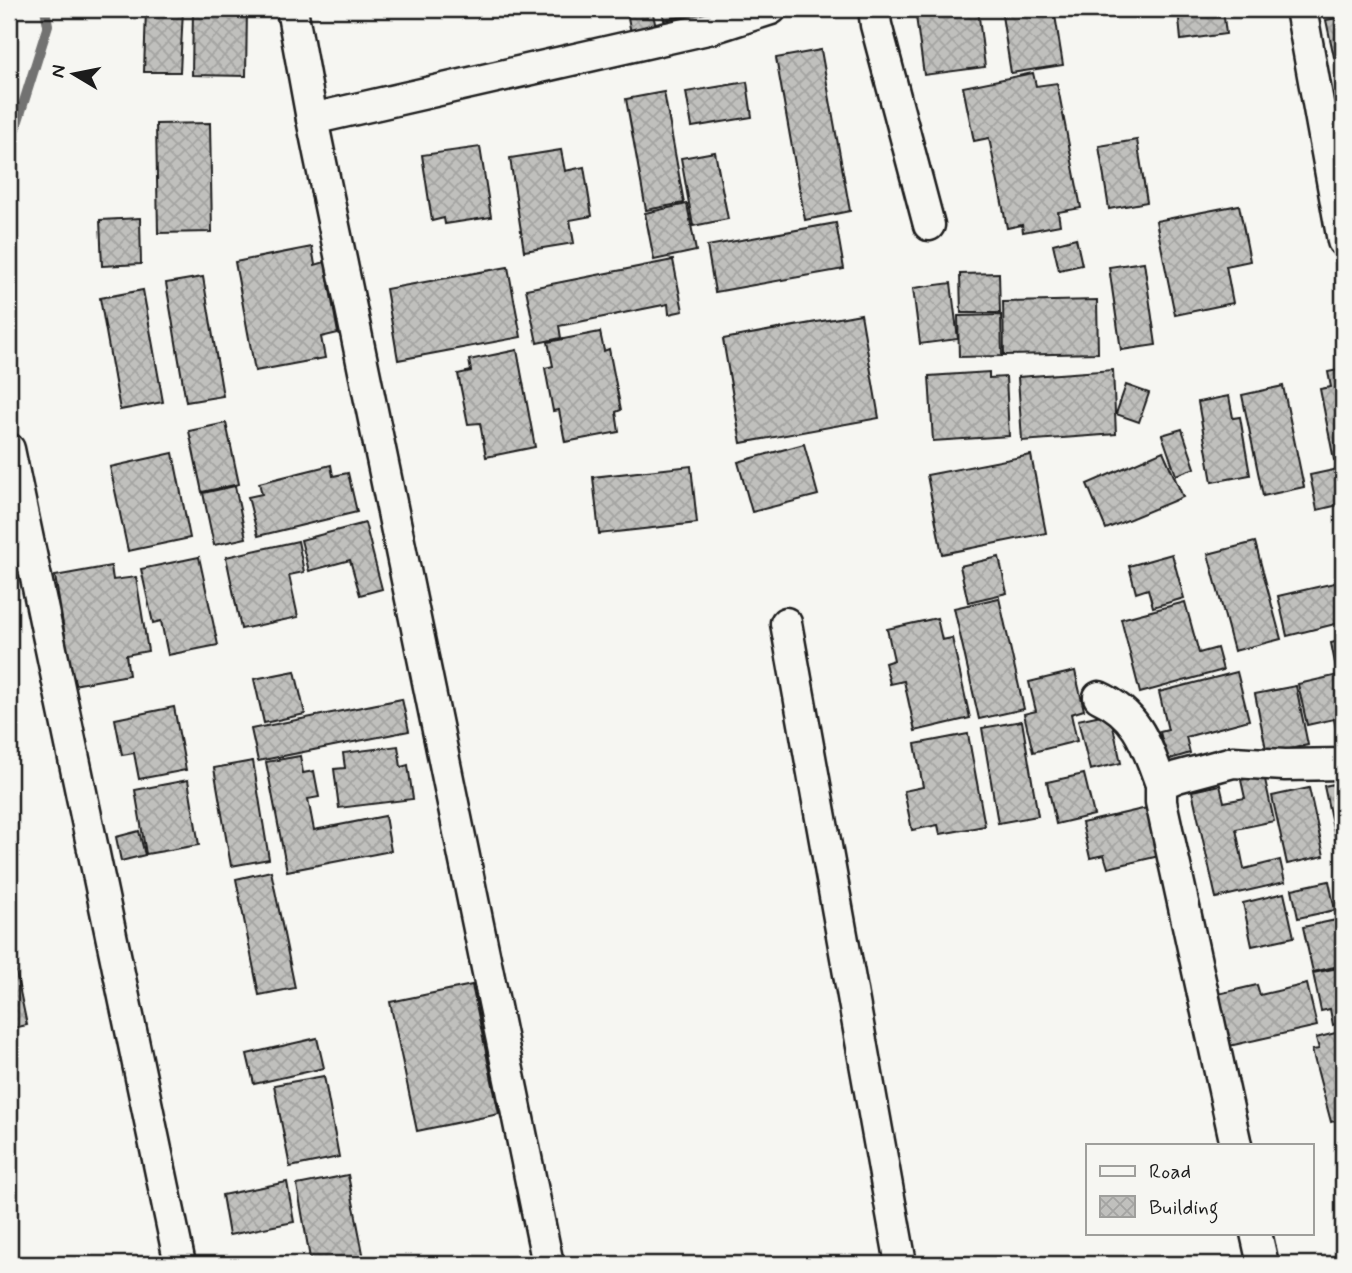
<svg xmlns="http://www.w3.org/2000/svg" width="1352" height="1273" font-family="Mynerve,sans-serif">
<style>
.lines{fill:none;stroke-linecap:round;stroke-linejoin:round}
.stream{stroke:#727271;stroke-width:10}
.building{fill:url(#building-cross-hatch);stroke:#1c1c1c;stroke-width:2}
.minor-casing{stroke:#1c1c1c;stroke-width:35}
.minor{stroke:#f6f6f2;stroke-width:30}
</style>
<defs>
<pattern id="building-cross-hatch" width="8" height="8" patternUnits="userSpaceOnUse" patternTransform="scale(1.75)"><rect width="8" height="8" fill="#c0c0bd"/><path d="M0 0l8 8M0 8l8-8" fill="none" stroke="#a4a4a2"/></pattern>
</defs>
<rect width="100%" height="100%" fill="#f6f6f2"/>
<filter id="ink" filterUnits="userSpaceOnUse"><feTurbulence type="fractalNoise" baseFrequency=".0143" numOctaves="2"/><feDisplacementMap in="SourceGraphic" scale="14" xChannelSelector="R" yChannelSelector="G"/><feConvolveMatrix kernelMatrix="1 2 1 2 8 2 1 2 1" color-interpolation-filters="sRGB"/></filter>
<g filter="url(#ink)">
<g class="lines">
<polyline class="stream" points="9,135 16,127 48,25 45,9"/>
</g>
<g class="building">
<polygon points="146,9 183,9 180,72 144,72"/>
<polygon points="193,9 247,9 246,76 192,75"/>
<polygon points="614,9 652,9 656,28 631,34 627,11 615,14"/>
<polygon points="662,9 708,9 709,11 664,20"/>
<polygon points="915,9 978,9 985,67 924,75"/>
<polygon points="1001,9 1054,9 1063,65 1011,73"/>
<polygon points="1178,9 1223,9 1226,34 1181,40"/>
<polygon points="1343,17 1343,55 1334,57 1326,20"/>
<polygon points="821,50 850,211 805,220 776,58"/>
<polygon points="1033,73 1036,86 1057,83 1081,208 1058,212 1060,225 1023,232 1022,225 1007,228 989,138 974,141 963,87"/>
<polygon points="747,82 752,117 692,127 686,92"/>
<polygon points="664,92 684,203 646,210 626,99"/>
<polygon points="210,123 212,232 158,233 156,124"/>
<polygon points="1137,140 1147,202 1109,209 1099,146"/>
<polygon points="480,147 491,217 445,224 444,218 432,221 422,155"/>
<polygon points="561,150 565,171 584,167 592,216 570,220 574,243 524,251 510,158"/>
<polygon points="715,152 728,219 693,226 681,158"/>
<polygon points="687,204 696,251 654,260 645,213"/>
<polygon points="1239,205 1250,261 1226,266 1233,303 1175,315 1156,221"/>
<polygon points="140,218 141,264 102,266 100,220"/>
<polygon points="836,223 844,269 715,292 707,246"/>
<polygon points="1076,238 1082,265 1059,270 1053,244"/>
<polygon points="312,247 315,265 325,262 338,333 321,337 325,358 255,371 235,262"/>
<polygon points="673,260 683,311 669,314 668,304 559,326 561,338 537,343 526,289"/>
<polygon points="1144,262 1156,345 1121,350 1109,267"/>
<polygon points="508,267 521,337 398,360 386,289"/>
<polygon points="999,273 1000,313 961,313 960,274"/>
<polygon points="203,277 223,396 186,402 166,283"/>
<polygon points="951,283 958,339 920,344 913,288"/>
<polygon points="143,290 163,402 120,410 100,298"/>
<polygon points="1097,300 1098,353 1004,355 1003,302"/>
<polygon points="861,314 879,418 741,443 723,339"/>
<polygon points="1001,315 1002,356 959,357 958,316"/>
<polygon points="600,332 604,351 609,349 621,410 616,412 619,432 565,442 559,410 553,411 545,368 553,366 548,342"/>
<polygon points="517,350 535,447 486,457 480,423 468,424 458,374 471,371 469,360"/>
<polygon points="1343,369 1343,458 1334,460 1320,389 1331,387 1328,372"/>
<polygon points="1113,370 1116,434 1022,441 1018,377"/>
<polygon points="989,372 989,378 1006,377 1009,436 933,441 929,376"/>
<polygon points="1126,385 1149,393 1139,422 1116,414"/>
<polygon points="1283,386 1304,487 1263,496 1242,395"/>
<polygon points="1229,396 1233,418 1240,417 1250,475 1212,482 1198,402"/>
<polygon points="226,423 239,484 202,492 189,431"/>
<polygon points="1182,429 1195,468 1176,475 1162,435"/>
<polygon points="804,444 818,495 752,512 738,462"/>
<polygon points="1163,451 1183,497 1106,529 1087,484"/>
<polygon points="173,453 190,538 128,551 110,467"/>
<polygon points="1031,455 1046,533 942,554 927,475"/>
<polygon points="331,465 333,476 348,473 357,512 258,536 248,497 262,494 259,483"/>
<polygon points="691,466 697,523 599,534 593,477"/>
<polygon points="1343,468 1343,504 1317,510 1310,475"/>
<polygon points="235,486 246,538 214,545 203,493"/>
<polygon points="365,523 382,589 360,595 350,560 309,571 301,540"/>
<polygon points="298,541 304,572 289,575 298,617 241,629 226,557"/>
<polygon points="1255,542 1281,639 1234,651 1208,554"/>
<polygon points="1172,554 1184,598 1153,607 1148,589 1136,593 1129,566"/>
<polygon points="199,557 218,645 168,655 161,621 153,623 141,569"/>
<polygon points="999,557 1007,593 968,602 960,566"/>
<polygon points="111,566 113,580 136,577 148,651 126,655 129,675 73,685 55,576"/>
<polygon points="1343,581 1343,622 1287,636 1278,596"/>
<polygon points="999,598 1024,709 979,719 954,608"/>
<polygon points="1185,602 1199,653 1217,648 1223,670 1140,693 1121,619"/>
<polygon points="937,618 942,640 952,638 970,718 915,731 904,681 890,684 885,663 894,660 887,629"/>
<polygon points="1343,640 1343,672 1337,673 1331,643"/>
<polygon points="295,671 305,714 264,723 254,679"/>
<polygon points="1075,671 1084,710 1071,714 1077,741 1033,752 1024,714 1036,711 1029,682"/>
<polygon points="1237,672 1249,720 1186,737 1190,753 1167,760 1160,732 1168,730 1159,692"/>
<polygon points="1343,674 1343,750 1341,750 1334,719 1307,725 1298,684"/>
<polygon points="1296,686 1308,745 1267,754 1255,694"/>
<polygon points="402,699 409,731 258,761 251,729"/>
<polygon points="174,707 186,770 139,779 134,753 122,755 115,719"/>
<polygon points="1110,713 1121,763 1090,770 1078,720"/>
<polygon points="1022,721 1038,816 998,823 982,728"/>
<polygon points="968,734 985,826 940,834 938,825 912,830 904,791 923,787 915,744"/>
<polygon points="398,746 401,767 408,765 413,799 339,808 334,769 345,768 343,753"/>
<polygon points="300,756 303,773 314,771 319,797 308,799 314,830 385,816 391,851 287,871 266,762"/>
<polygon points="253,761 269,859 231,866 214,768"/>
<polygon points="1084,774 1094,815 1056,824 1047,782"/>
<polygon points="1264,775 1274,821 1236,829 1244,869 1280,860 1285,882 1216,898 1192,791 1220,785 1224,802 1245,798 1241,780"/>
<polygon points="188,780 199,845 146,854 135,790"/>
<polygon points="1343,782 1343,841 1336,842 1324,786"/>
<polygon points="1309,788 1324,856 1287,864 1272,796"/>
<polygon points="1147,808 1159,856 1108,868 1104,855 1090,858 1082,823"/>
<polygon points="139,831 145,855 121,861 116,837"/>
<polygon points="271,871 295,988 259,995 236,879"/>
<polygon points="1329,881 1335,910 1298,918 1292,889"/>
<polygon points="1284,893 1294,937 1252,946 1243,903"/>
<polygon points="1336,920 1343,952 1343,965 1313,972 1303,927"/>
<polygon points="9,939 27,1025 9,1029"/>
<polygon points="1343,967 1343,1022 1333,1025 1330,1009 1321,1011 1313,973"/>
<polygon points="1307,984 1317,1026 1229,1046 1218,994 1257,985 1260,995"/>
<polygon points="472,985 499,1114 417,1131 390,1002"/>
<polygon points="1343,1031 1343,1138 1338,1120 1331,1122 1312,1050 1319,1049 1316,1038"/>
<polygon points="317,1038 324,1068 254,1084 247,1054"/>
<polygon points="324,1076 339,1157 290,1167 274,1085"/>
<polygon points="348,1175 365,1264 311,1264 297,1185"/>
<polygon points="287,1182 294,1222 229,1235 222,1195"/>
</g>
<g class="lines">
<defs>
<g id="minor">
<polyline points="292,9 312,119 548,1264"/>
<polyline points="874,9 876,25 929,225"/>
<polyline points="1301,9 1343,241"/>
<polyline points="312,119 712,28 771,9"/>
<polyline points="9,449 180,1264"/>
<polyline points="786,623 901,1264"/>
<path d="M 1099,697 C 1139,715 1147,747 1161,784"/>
<polyline points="1236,1145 1161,802 1161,784 1177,777 1233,762 1285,765 1343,764"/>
<polyline points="1256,1233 1263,1264"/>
</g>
</defs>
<use href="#minor" class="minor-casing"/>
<use href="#minor" class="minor"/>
</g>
</g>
<rect width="1352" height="1273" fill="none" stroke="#f6f6f2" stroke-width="35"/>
<rect x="18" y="18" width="1317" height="1238" fill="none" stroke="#1c1c1c" stroke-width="2.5" filter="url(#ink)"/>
<rect x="1086" y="1144" width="228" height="91" fill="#f6f6f2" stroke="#9f9f9c" stroke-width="2"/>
<rect x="1100" y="1166" width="35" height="10" fill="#f6f6f2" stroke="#9f9f9c" stroke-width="2"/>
<text x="1149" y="1178" font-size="21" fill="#1c1c1c">Road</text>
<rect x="1100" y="1196" width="35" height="21" fill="url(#building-cross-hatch)" stroke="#9f9f9c" stroke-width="2"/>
<text x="1149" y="1214" font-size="21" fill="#1c1c1c">Building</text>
<g transform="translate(74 74) rotate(280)" stroke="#f6f6f2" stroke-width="5" paint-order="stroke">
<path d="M0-5L12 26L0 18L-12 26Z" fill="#1c1c1c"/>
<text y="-10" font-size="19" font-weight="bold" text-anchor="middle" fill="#1c1c1c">N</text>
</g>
</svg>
